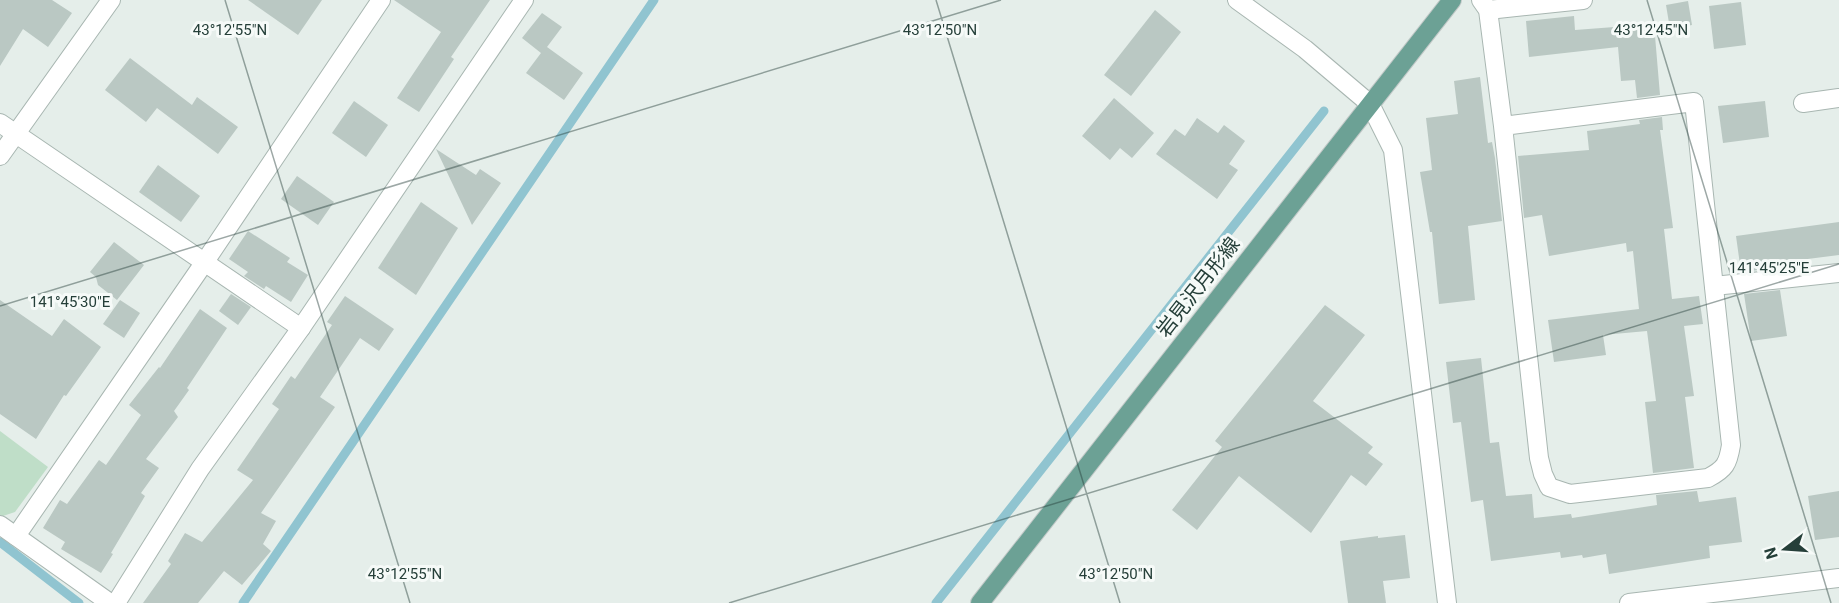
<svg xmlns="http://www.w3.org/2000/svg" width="1839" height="603" font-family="Roboto,'Noto Sans JP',sans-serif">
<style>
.green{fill:#bfdec8}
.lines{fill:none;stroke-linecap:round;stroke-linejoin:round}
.stream{stroke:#90c4d0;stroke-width:9}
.building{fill:#bac8c3}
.minor-casing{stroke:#a8b6b1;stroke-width:20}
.major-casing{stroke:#c2c9c8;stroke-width:20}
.minor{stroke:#fff;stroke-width:18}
.major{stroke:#6ca195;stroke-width:18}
.ticks{fill:none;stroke:#253f39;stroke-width:1.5;stroke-opacity:0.45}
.labels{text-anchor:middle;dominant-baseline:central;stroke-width:6;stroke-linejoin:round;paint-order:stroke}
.street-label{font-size:20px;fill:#253f39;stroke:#f6faf8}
.ticks-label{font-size:15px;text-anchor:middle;fill:#253f39;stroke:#f6faf8;stroke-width:6;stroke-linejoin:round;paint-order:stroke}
</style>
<rect width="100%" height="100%" fill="#e5eeea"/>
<polygon class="green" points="0,431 48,467 15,512 0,517"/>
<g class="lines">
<g class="stream">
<polyline points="0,542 79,603"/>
<polyline points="243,603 654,0"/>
<polyline points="936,603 1324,111"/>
</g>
</g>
<g class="building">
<polygon points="0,0 52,0 72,13 48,47 23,29 0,66"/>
<polygon points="248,0 322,0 298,35"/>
<polygon points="394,0 490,0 451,57 454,59 419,112 397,98 441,32"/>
<polygon points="1688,1 1692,25 1670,29 1666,5"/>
<polygon points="1741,2 1746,45 1714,49 1709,6"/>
<polygon points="1155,10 1181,32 1131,96 1104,75"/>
<polygon points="542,13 562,27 547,47 583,73 564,100 526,73 541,53 522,38"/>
<polygon points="1574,16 1575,30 1654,24 1660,95 1637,98 1635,80 1621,81 1618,47 1529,57 1526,21"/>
<polygon points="130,58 192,105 197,97 238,127 218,154 157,108 146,122 105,90"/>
<polygon points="1480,77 1488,143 1492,142 1495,158 1502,221 1468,226 1475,300 1439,304 1432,232 1430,232 1420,172 1432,170 1426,118 1458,114 1454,81"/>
<polygon points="1114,98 1154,133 1132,158 1120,148 1110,160 1082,136"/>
<polygon points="354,101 388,125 366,157 332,133"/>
<polygon points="1765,101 1769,137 1723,143 1718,106"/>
<polygon points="1662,117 1663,130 1660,130 1673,228 1664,229 1672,299 1699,296 1703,324 1684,326 1694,396 1685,397 1694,468 1653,473 1645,402 1656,401 1647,331 1603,335 1606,355 1554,362 1548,320 1639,309 1633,251 1627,252 1626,243 1549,256 1542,215 1524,218 1518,156 1589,150 1587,131 1640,124 1639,120"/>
<polygon points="1197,118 1218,133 1224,125 1245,141 1229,164 1238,170 1217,199 1156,154 1175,129 1185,136"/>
<polygon points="436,149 476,175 480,169 501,183 472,225"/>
<polygon points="158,165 200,196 181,222 139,192"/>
<polygon points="297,176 334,202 318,225 281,199"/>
<polygon points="421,202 458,228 416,295 378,268"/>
<polygon points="1839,222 1839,255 1776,263 1776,268 1741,272 1736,236"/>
<polygon points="248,231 290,258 287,262 308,275 291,302 266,286 264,289 244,276 248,272 229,259"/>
<polygon points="114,242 144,265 117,300 98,285 96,277 90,272"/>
<polygon points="1780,290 1787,336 1751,341 1744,294"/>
<polygon points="231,294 251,307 238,325 219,311"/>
<polygon points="345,296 394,329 379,351 360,338 320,397 335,407 261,513 276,521 263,544 271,551 242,585 224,571 198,603 143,603 171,564 168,561 185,533 202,542 253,480 237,470 279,409 272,404 291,376 295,379 332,325 327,322"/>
<polygon points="0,300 52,336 64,319 101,347 66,396 64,395 36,439 0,414"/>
<polygon points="120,300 140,313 124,338 103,324"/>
<polygon points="1325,305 1365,335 1313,401 1373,447 1368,453 1383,464 1366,486 1351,475 1311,533 1239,476 1197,530 1172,510 1222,447 1215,441"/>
<polygon points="200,309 227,328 187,388 189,390 174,411 178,417 146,459 159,468 141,493 145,496 111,553 113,554 101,573 61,549 65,542 43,528 60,500 67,504 99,460 106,465 141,415 129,405 159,367 160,368"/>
<polygon points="1481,358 1490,443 1499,442 1506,496 1532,494 1534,518 1571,514 1572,518 1657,505 1656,495 1697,491 1699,502 1736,497 1742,542 1709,546 1710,558 1609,574 1606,554 1583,558 1582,555 1561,558 1560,552 1491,561 1483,500 1471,502 1461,422 1453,423 1446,362"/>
<polygon points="1839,491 1839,537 1815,540 1808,496"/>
<polygon points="1405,535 1410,578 1383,581 1386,603 1348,603 1340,541 1378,536 1378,538"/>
</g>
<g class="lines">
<defs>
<g id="minor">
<polyline points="1237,0 1305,49 1370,104 1393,150 1447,603"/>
<path d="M 1481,0 L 1488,10 L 1503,126 L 1539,458 L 1543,474 L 1549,487 L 1570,494 L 1708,478 C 1725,469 1728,464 1731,445 L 1694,102 L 1503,126"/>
<polyline points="1488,10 1583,0"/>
<polyline points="1803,103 1839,98"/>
<polyline points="0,123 301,328"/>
<polyline points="0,156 111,0"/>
<polyline points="1714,286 1839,273"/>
<polyline points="0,525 110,603"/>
<polyline points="16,536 204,263 381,0"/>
<polyline points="116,603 200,469 301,328 524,0"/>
<polyline points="1629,603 1839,578"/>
</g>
<polyline id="major" points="980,603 1452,0"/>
</defs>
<use href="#minor" class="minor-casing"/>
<use href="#major" class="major-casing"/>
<use href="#minor" class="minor"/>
<use href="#major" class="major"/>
</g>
<path class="ticks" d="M 225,0 L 410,603M 936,0 L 1120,603M 1647,0 L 1831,603M 0,306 L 1001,0M 729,603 L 1839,264"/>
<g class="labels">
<g class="street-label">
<text transform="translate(1198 287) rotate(-52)">岩見沢月形線</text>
</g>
</g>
<g class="ticks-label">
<text x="940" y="35">43°12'50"N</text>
<text x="230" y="35">43°12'55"N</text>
<text x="1651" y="35">43°12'45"N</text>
<text x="1769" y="273">141°45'25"E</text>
<text x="70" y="307">141°45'30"E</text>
<text x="405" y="579">43°12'55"N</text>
<text x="1116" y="579">43°12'50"N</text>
</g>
<g transform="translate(1785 549) rotate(253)" stroke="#f6faf8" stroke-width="4.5" paint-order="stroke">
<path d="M0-4.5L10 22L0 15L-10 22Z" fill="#253f39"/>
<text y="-9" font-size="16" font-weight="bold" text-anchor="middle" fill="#253f39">N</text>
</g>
</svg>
